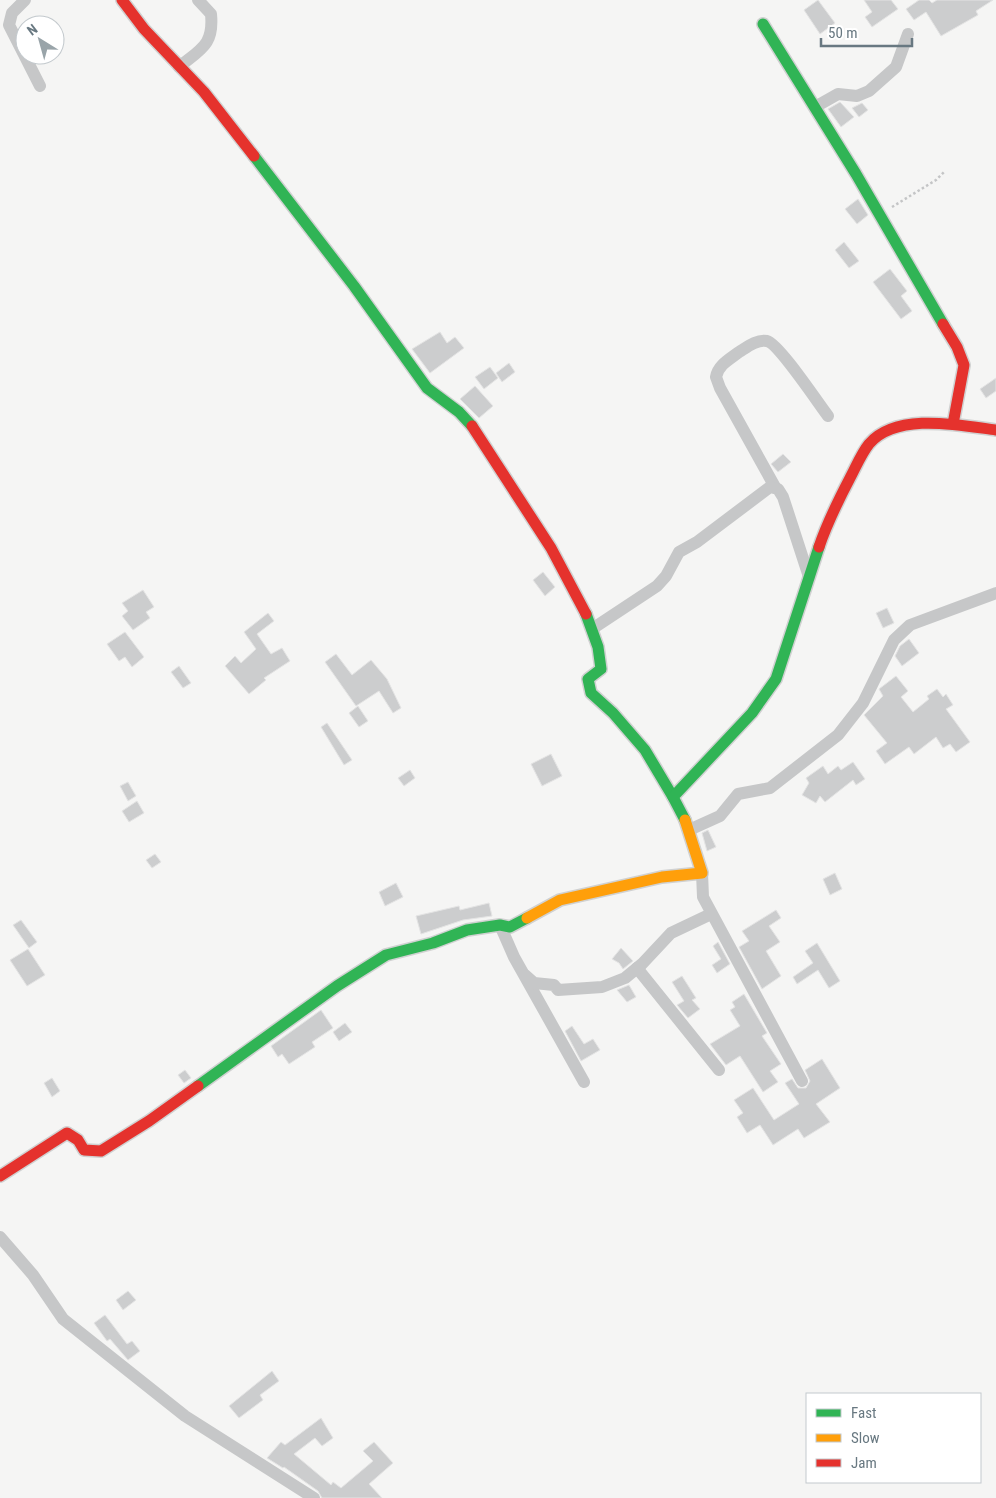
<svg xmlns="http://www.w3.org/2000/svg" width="996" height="1498" font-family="'Roboto Condensed',sans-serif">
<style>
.building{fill:#cccdce;stroke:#e4e4e4}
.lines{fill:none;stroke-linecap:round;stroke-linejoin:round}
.fast-casing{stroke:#d0d1d1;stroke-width:14}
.slow-casing{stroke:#d0d1d1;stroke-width:14}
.jam-casing{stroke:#d0d1d1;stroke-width:14}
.path{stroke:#c4c5c6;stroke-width:2.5;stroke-dasharray:2.5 2.5;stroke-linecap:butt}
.street{stroke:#c6c7c8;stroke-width:12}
.fast{stroke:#30b455;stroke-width:11}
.slow{stroke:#ff9f0a;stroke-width:11}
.jam{stroke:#e5322d;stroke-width:11}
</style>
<rect width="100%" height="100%" fill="#f5f5f4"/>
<g class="building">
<polygon points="818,0 835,23 820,34 804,10"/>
<polygon points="864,0 891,0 898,9 872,27 865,17 872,12"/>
<polygon points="919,0 929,0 932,3 937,0 993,0 976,11 978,15 941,36 926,12 914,20 906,9"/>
<polygon points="840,102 854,117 841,127 828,109"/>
<polygon points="862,103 868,110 859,117 852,108"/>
<polygon points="858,199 868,215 857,224 845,209"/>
<polygon points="844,242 859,261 849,268 835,250"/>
<polygon points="890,269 907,291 901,296 912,311 901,319 873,282"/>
<polygon points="440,332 447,343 455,337 464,348 430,373 412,349"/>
<polygon points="509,363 515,372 502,382 496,373"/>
<polygon points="490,367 498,378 484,389 475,377"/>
<polygon points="996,378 996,391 986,398 980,389"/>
<polygon points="475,386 493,406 479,418 460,399"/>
<polygon points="783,454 791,462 778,472 771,464"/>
<polygon points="543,572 555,587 545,596 533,580"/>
<polygon points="143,590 154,607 146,612 150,618 133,630 122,616 128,611 122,603"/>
<polygon points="887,608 894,623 883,628 876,613"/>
<polygon points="268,613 274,621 257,634 271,654 282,648 290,661 264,678 266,680 249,694 225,666 235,656 241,663 256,649 244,632"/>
<polygon points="125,632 144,657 132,667 125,657 119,661 107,644"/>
<polygon points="909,639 919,653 902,666 895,656 900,646"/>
<polygon points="336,654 352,675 371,660 387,679 401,708 393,713 379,691 356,706 325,662"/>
<polygon points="179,666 191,683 183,688 171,672"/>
<polygon points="896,676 908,691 901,697 913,712 929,699 927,696 937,689 943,697 946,694 953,705 946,709 970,742 956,752 950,744 943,748 936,737 914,754 909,747 885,764 876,751 887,743 864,715 883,696 879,689"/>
<polygon points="358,706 368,721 359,727 349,713"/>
<polygon points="327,723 352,760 344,765 321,727"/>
<polygon points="551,754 562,776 542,786 531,764"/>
<polygon points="853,762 865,779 856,785 853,780 825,802 820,796 816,803 802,795 809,783 806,778 823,766 828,774 838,766 841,770"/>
<polygon points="410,770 415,778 404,786 398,778"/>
<polygon points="128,782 136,796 128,801 120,786"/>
<polygon points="137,801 144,813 129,822 122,811"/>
<polygon points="708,830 716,847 707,851 702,833"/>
<polygon points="155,854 161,862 152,868 146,860"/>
<polygon points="835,873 842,889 830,895 823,879"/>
<polygon points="396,883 403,897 385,906 379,892"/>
<polygon points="489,903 492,916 463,920 421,934 416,916 459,906 460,910"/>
<polygon points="776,910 781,918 769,926 780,942 766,951 781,976 762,989 739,947 749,941 742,931"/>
<polygon points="21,920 37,942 29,948 13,925"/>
<polygon points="718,942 730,964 717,973 712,965 721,959 713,946"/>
<polygon points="817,943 840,981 829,988 818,970 797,984 793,977 813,963 805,951"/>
<polygon points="621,948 633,961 623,969 619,963 612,959"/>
<polygon points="28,949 45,975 27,986 10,960"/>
<polygon points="682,976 696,998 692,1000 700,1009 688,1018 677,1005 684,1001 672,982"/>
<polygon points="629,985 636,997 627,1002 617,990"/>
<polygon points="744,994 767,1033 762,1036 781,1064 770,1071 778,1082 763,1092 740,1056 726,1065 710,1044 740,1026 730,1010 735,1007 732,1002"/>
<polygon points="321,1010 333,1028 312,1042 315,1047 289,1064 282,1054 278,1057 271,1046"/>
<polygon points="345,1023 352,1032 339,1041 333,1032"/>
<polygon points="572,1026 584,1044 593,1039 600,1050 581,1061 565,1031"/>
<polygon points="822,1059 840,1088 816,1104 830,1122 804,1138 798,1129 773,1145 760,1125 747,1133 737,1117 743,1113 734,1100 753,1088 774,1120 799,1104 785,1083 792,1079 798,1088 806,1088 810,1081 805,1070"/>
<polygon points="185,1070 191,1078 184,1083 178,1075"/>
<polygon points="52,1078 60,1091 52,1097 44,1083"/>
<polygon points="128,1291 136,1300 123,1310 116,1300"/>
<polygon points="105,1315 127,1344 132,1341 140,1351 128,1360 110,1339 107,1341 94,1323"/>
<polygon points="272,1371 279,1381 260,1395 263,1400 239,1418 229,1406"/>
<polygon points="321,1418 333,1438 322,1446 315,1438 294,1454 331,1485 333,1482 341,1488 373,1461 363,1451 374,1442 393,1463 369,1484 382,1498 322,1498 318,1491 284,1467 283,1468 267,1458 281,1442 285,1445"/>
</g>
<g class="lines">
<defs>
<g id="fast">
<polyline points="763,24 856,174 943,324"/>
<polyline points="254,156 354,286 427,388 459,412 472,426"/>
<polyline points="586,614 598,647 601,669 588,679 591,693 613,713 645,750 673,797"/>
<polyline points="685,820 673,797 752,713 776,679 819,547"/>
<polyline points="198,1086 337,986 386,955 433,943 467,930 500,925 510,927 527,918"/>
</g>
<polyline id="slow" points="527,918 560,900 662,877 702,873 685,820"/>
<g id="jam">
<polyline points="122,0 144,29 204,92 254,156"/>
<polyline points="943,324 957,347 964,365 953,424"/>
<polyline points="472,426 551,548 586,614"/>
<path d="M 819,547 C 827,523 838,501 850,478 C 856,467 861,454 869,444 C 896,412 959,425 996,430"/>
<polyline points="0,1176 67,1133 78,1140 84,1150 101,1151 149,1121 198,1086"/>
</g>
</defs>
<use href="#fast" class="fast-casing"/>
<use href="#slow" class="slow-casing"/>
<use href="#jam" class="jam-casing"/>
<polyline class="path" points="892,207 936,180 944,172"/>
<g class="street">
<polyline points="25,0 12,13 9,25 40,86"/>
<path d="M 179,67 C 201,49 214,45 211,14 L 198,0"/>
<polyline points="815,107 838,94 857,96 869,91 896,67 908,34"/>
<path d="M 775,487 L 720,388 L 716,377 C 718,365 730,359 739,352 C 747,347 757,339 767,341 C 779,344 818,403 828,416"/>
<polyline points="592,629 657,586 666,576 679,552 697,542 770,487 778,489 783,497 809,577"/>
<polyline points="689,830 720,816 738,794 770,788 838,735 863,703 894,640 910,625 996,593"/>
<polyline points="702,873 703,897 802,1081"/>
<polyline points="500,925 514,957 584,1082"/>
<polyline points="637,968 719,1070"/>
<polyline points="525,975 534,983 554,985 558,990 602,987 625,978 642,964 671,933 711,914"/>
<polyline points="0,1237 33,1275 63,1319 185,1416 314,1498"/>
</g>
<use href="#fast" class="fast"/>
<use href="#slow" class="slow"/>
<use href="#jam" class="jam"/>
</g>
<rect x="806" y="1393" width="175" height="90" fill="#ffffff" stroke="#c3c9cd"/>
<rect x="816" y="1409" width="25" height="8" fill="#30b455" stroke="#c3c9cd"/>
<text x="851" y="1418" font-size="15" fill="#687881">Fast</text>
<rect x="816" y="1434" width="25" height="8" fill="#ff9f0a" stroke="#c3c9cd"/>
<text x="851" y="1443" font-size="15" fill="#687881">Slow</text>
<rect x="816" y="1459" width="25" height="8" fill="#e5322d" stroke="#c3c9cd"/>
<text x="851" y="1468" font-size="15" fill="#687881">Jam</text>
<g transform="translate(40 40) rotate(323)"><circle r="24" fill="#ffffff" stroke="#c3c9cd"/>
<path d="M0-4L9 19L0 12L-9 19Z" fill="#99a4a9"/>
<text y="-8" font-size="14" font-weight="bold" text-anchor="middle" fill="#687881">N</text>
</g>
<path d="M821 38v8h91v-8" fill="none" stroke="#687881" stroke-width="2.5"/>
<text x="828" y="38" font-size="15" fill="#687881" stroke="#ffffff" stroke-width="4" paint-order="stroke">50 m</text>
</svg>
